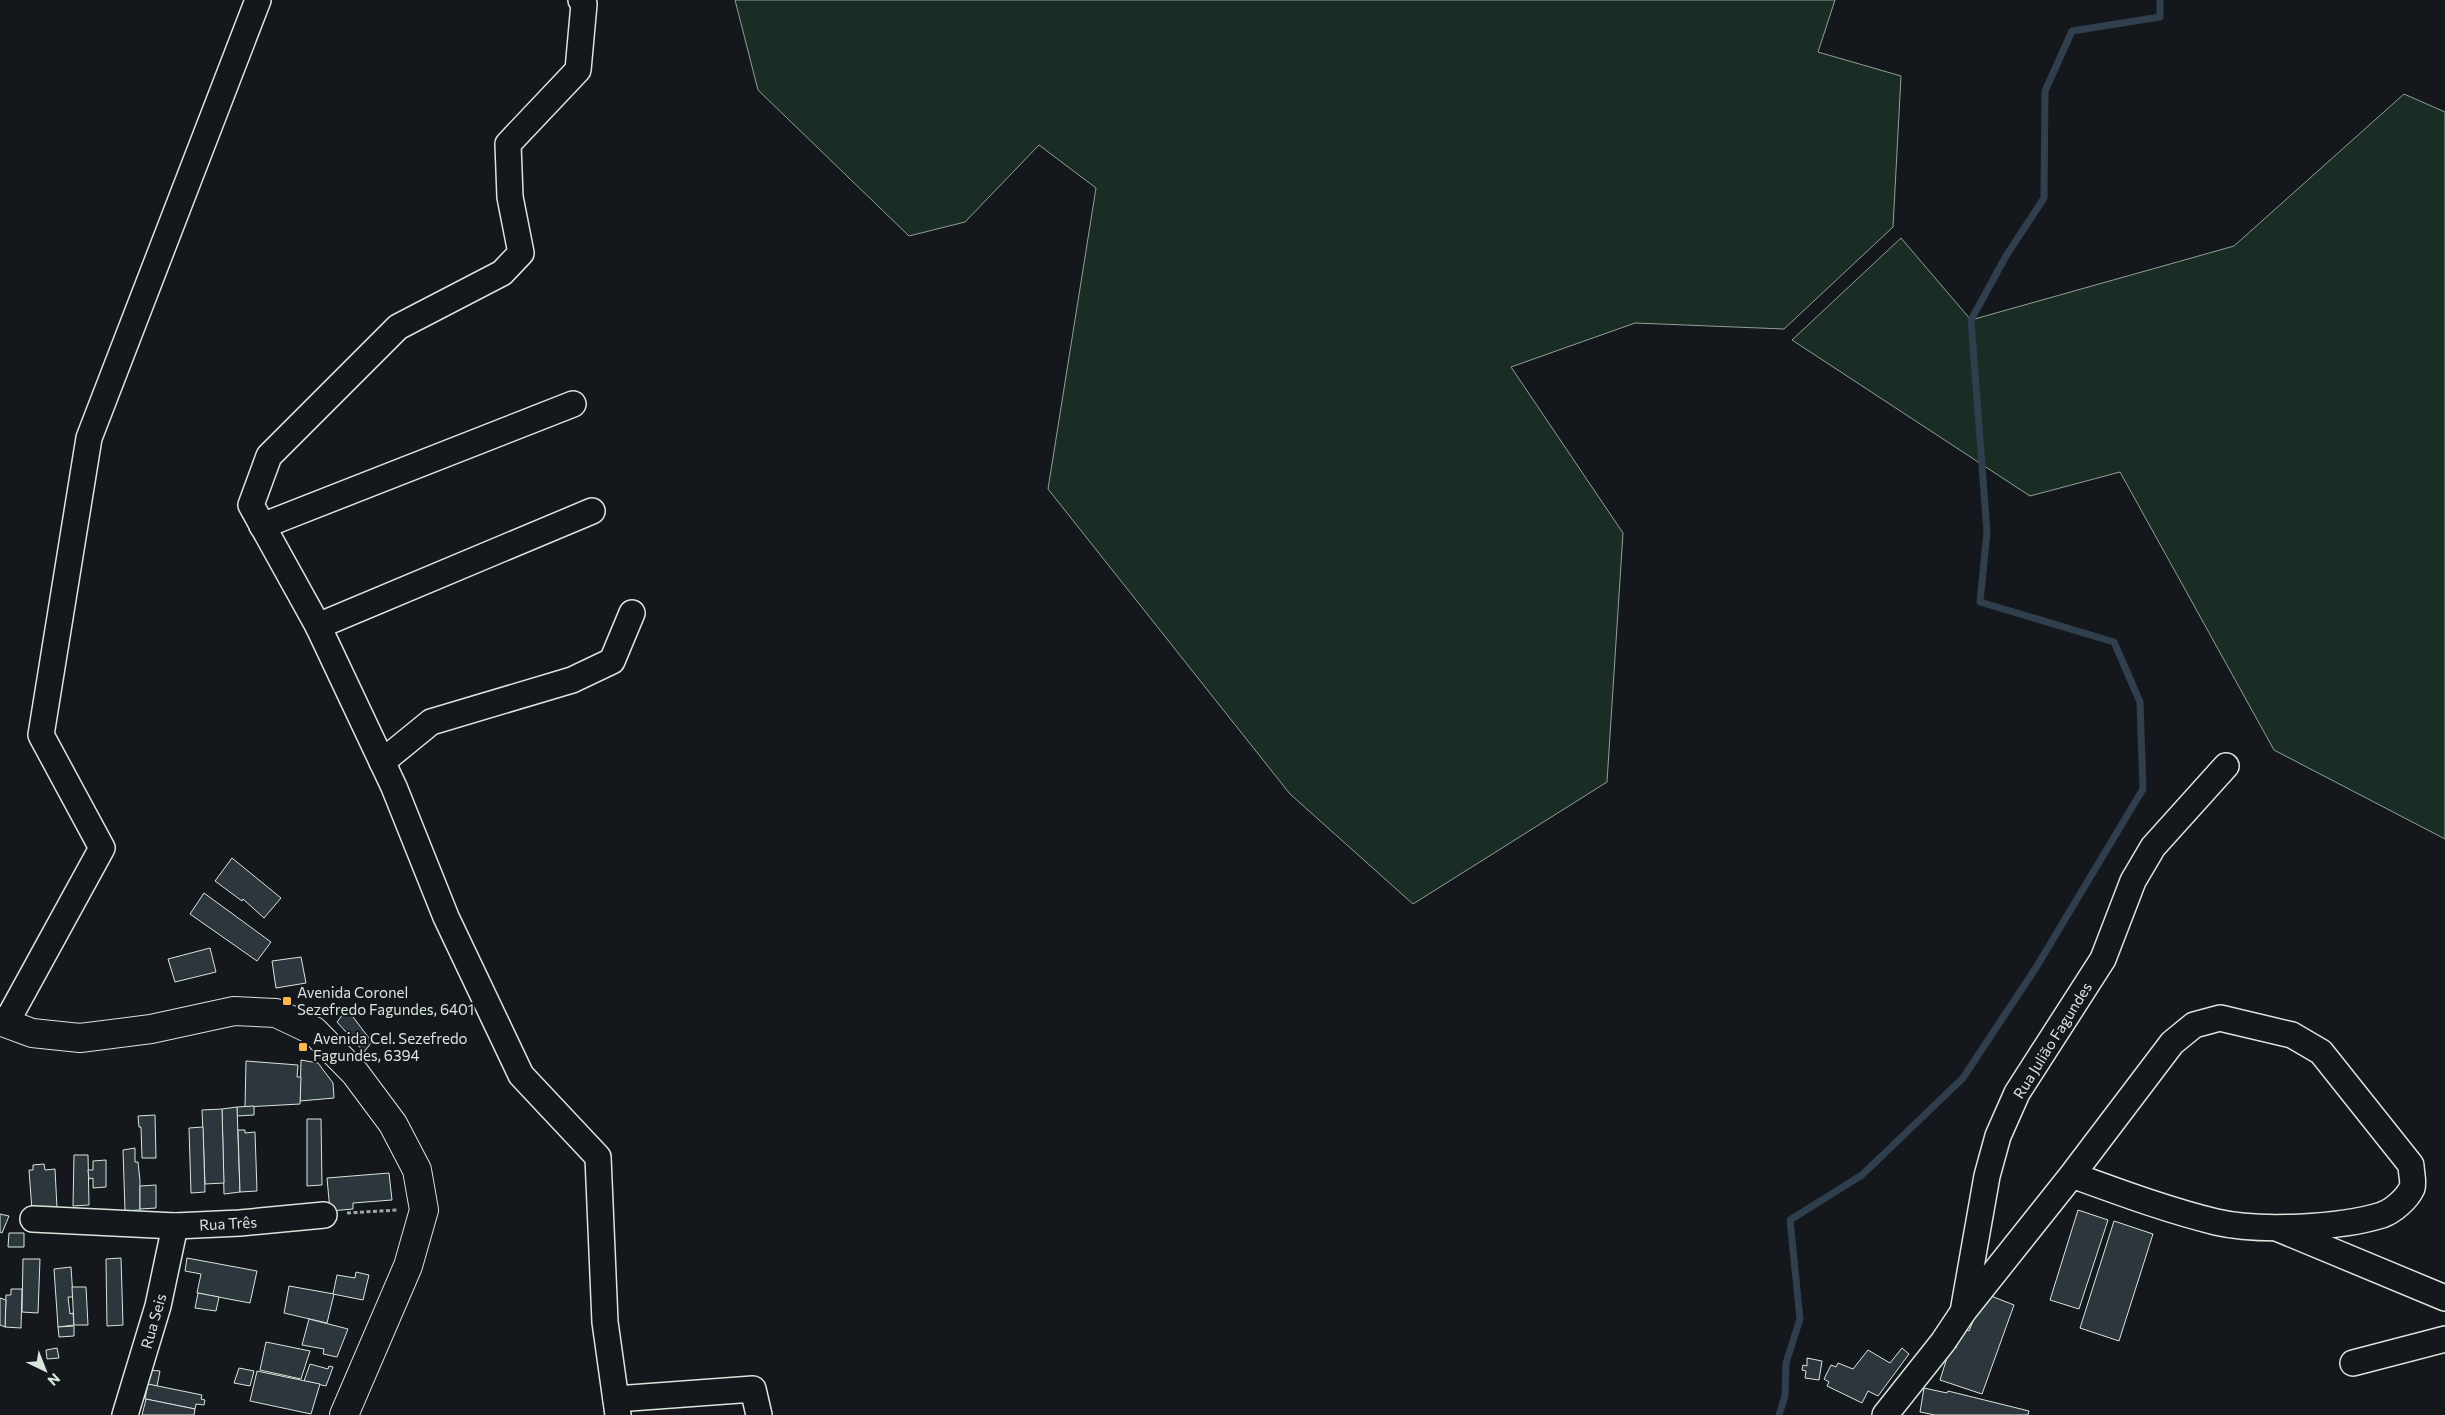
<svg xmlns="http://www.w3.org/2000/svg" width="2445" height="1415" font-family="Commissioner,sans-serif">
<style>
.green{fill:#1a2d24;stroke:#939e99}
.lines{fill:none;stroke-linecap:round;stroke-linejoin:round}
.stream{stroke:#2f3f4d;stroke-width:7}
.building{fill:#2c363c;stroke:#d8e6dc}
.minor-casing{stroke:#d8e6dc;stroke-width:28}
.major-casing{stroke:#d8e6dc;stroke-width:30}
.path{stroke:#9da8a2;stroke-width:3;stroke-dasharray:4 2.5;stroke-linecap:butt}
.minor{stroke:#14181c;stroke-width:25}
.major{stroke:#14181c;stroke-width:28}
.poi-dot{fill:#ffb74d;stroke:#14181c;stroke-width:2}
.labels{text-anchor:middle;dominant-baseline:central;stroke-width:4;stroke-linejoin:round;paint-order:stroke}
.poi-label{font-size:15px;fill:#d8e6dc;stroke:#14181c;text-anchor:start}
.street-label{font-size:15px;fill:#d8e6dc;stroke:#14181c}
</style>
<rect width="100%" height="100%" fill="#14181c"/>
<g class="green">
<polygon points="735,0 1835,0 1818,52 1901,76 1893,227 1784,329 1635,323 1511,367 1623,533 1607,782 1413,904 1290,794 1048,489 1096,188 1039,145 965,222 909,236 758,90"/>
<polygon points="2404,94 2445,112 2445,839 2274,750 2120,472 2030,496 1792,340 1901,238 1971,320 2234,246"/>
</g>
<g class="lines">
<polyline class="stream" points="1779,1415 1785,1396 1786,1363 1800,1319 1790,1220 1862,1175 1963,1078 2037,966 2143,789 2140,702 2114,642 1980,602 1987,532 1971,320 2006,256 2044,198 2045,91 2072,31 2160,17 2160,0"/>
</g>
<g class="building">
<polygon points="232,858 281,898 264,918 243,899 242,901 215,881"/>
<polygon points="204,893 271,942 257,961 190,914"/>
<polygon points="210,948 216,972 175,982 168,959"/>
<polygon points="301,957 306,983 276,988 272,961"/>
<polygon points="347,1009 372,1042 364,1052 337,1022"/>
<polygon points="301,1060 318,1063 333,1083 334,1098 300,1101"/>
<polygon points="246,1061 298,1065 297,1077 301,1077 300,1104 245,1107"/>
<polygon points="254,1106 254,1115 237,1116 237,1107"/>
<polygon points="237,1107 240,1192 224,1194 222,1109"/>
<polygon points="222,1109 224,1183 205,1184 202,1110"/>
<polygon points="155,1115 156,1158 142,1158 141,1127 139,1127 138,1116"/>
<polygon points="307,1119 321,1119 322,1185 307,1186"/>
<polygon points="203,1127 205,1192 191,1193 189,1128"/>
<polygon points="238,1130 245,1130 245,1133 255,1132 257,1191 240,1192"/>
<polygon points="135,1148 135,1162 138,1162 140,1181 140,1210 125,1211 123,1150"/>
<polygon points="74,1155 88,1155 89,1205 73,1206"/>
<polygon points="106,1160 106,1187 93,1188 93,1178 89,1179 88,1170 93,1170 93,1161"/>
<polygon points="44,1164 45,1170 55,1169 57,1208 32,1210 29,1170 33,1170 33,1165"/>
<polygon points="389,1173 392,1200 353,1203 353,1209 330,1211 327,1178"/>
<polygon points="156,1185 156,1208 140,1209 140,1186"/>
<polygon points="2078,1210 2108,1220 2079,1309 2050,1300"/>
<polygon points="0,1214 9,1216 2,1233 0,1232"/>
<polygon points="2114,1221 2153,1234 2119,1341 2080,1328"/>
<polygon points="9,1233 24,1233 24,1247 8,1247"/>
<polygon points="121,1258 123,1325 107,1326 106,1259"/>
<polygon points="187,1258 257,1271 250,1303 197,1293 201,1274 185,1271"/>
<polygon points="23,1259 40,1259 38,1313 22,1312"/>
<polygon points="71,1267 73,1297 68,1297 70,1314 73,1313 74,1325 58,1327 54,1269"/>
<polygon points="356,1272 369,1275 363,1300 333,1294 337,1275 355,1278"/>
<polygon points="289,1286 334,1294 327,1323 284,1313"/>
<polygon points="72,1287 86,1287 88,1325 74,1325"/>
<polygon points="11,1289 22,1289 21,1328 5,1327 6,1295 11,1295"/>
<polygon points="198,1293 219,1297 216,1311 195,1308"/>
<polygon points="1991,1296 2014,1305 1982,1394 1940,1380 1951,1345 1956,1348 1961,1332 1965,1329 1969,1331 1979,1307"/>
<polygon points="0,1298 6,1300 5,1327 0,1325"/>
<polygon points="309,1319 348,1329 337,1357 323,1354 324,1349 302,1345"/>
<polygon points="74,1326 74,1336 59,1337 58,1327"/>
<polygon points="266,1342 310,1351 301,1379 260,1370"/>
<polygon points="57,1348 59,1358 47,1359 46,1350"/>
<polygon points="1902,1348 1909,1354 1878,1396 1868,1391 1862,1403 1827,1386 1829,1382 1824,1379 1831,1365 1836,1367 1838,1363 1853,1369 1868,1350 1890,1363"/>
<polygon points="1807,1358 1822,1361 1819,1380 1805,1378 1806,1371 1802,1370 1803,1365 1807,1366"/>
<polygon points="310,1364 328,1369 329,1366 333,1367 326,1386 304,1381"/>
<polygon points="239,1368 254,1371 250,1386 234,1383"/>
<polygon points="148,1370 160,1371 157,1386 145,1384"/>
<polygon points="257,1371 320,1384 311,1414 250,1401"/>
<polygon points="148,1384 202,1395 201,1399 205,1400 204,1405 196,1404 195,1409 145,1399"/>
<polygon points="1924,1388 1947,1393 1948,1391 2029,1411 2028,1415 1935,1415 1920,1412"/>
<polygon points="146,1399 195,1409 194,1415 142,1415"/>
</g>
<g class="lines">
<defs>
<g id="minor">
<polyline points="581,0 584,4 578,70 508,144 510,197 521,253 502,273 398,327 269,456 251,505 318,626 394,787 446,917 521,1075 598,1157 605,1322 618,1415"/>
<polyline points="262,526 573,404"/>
<polyline points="318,626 592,511"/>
<polyline points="382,762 431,722 572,680 612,661 632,613"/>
<polyline points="6,1023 102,848 41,735 89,438 258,0"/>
<polyline points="33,1219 175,1226 240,1223 324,1215"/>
<polyline points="2279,1229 2445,1298"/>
<path d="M 1963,1312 L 2072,1175 L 2172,1043 L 2194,1025 L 2220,1018 L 2292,1035 L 2321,1052 L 2411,1165 C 2411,1172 2414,1182 2412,1188 C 2407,1199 2393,1211 2382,1215 C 2340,1228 2259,1232 2216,1222 C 2167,1210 2119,1192 2072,1175"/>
<polyline points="2353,1363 2445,1339"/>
<polyline points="616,1399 753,1389 759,1415"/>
<polyline points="125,1415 158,1306 175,1226"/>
<polyline points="1885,1415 1943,1342 1963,1312 1987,1176 1998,1136 2017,1093 2103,959 2133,881 2153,847 2226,766"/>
</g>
<polyline id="major" points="0,1021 32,1033 80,1038 151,1029 234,1011 276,1013 314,1031 355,1073 393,1124 417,1170 424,1210 408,1266 344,1415"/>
</defs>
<use href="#minor" class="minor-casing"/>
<use href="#major" class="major-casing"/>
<polyline class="path" points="347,1213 398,1210"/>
<use href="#minor" class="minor"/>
<use href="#major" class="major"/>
</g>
<g class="poi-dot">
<rect x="282" y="996" width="10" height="10" rx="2.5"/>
<rect x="298" y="1042" width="10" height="10" rx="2.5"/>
</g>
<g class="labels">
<g class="poi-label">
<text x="297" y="992">Avenida Coronel<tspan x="297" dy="17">Sezefredo Fagundes, 6401</tspan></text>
<text x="313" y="1038">Avenida Cel. Sezefredo<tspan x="313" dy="17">Fagundes, 6394</tspan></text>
</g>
<g class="street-label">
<text transform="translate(2052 1040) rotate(-58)">Rua Julião Fagundes</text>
<text transform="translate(228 1223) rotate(-3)">Rua Três</text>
<text transform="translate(153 1321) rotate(-74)">Rua Seis</text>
</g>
</g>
<g transform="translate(45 1370) rotate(137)" stroke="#14181c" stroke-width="4" paint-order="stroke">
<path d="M0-4L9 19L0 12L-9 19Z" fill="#d8e6dc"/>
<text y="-8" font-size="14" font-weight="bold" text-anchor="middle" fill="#d8e6dc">N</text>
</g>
</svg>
